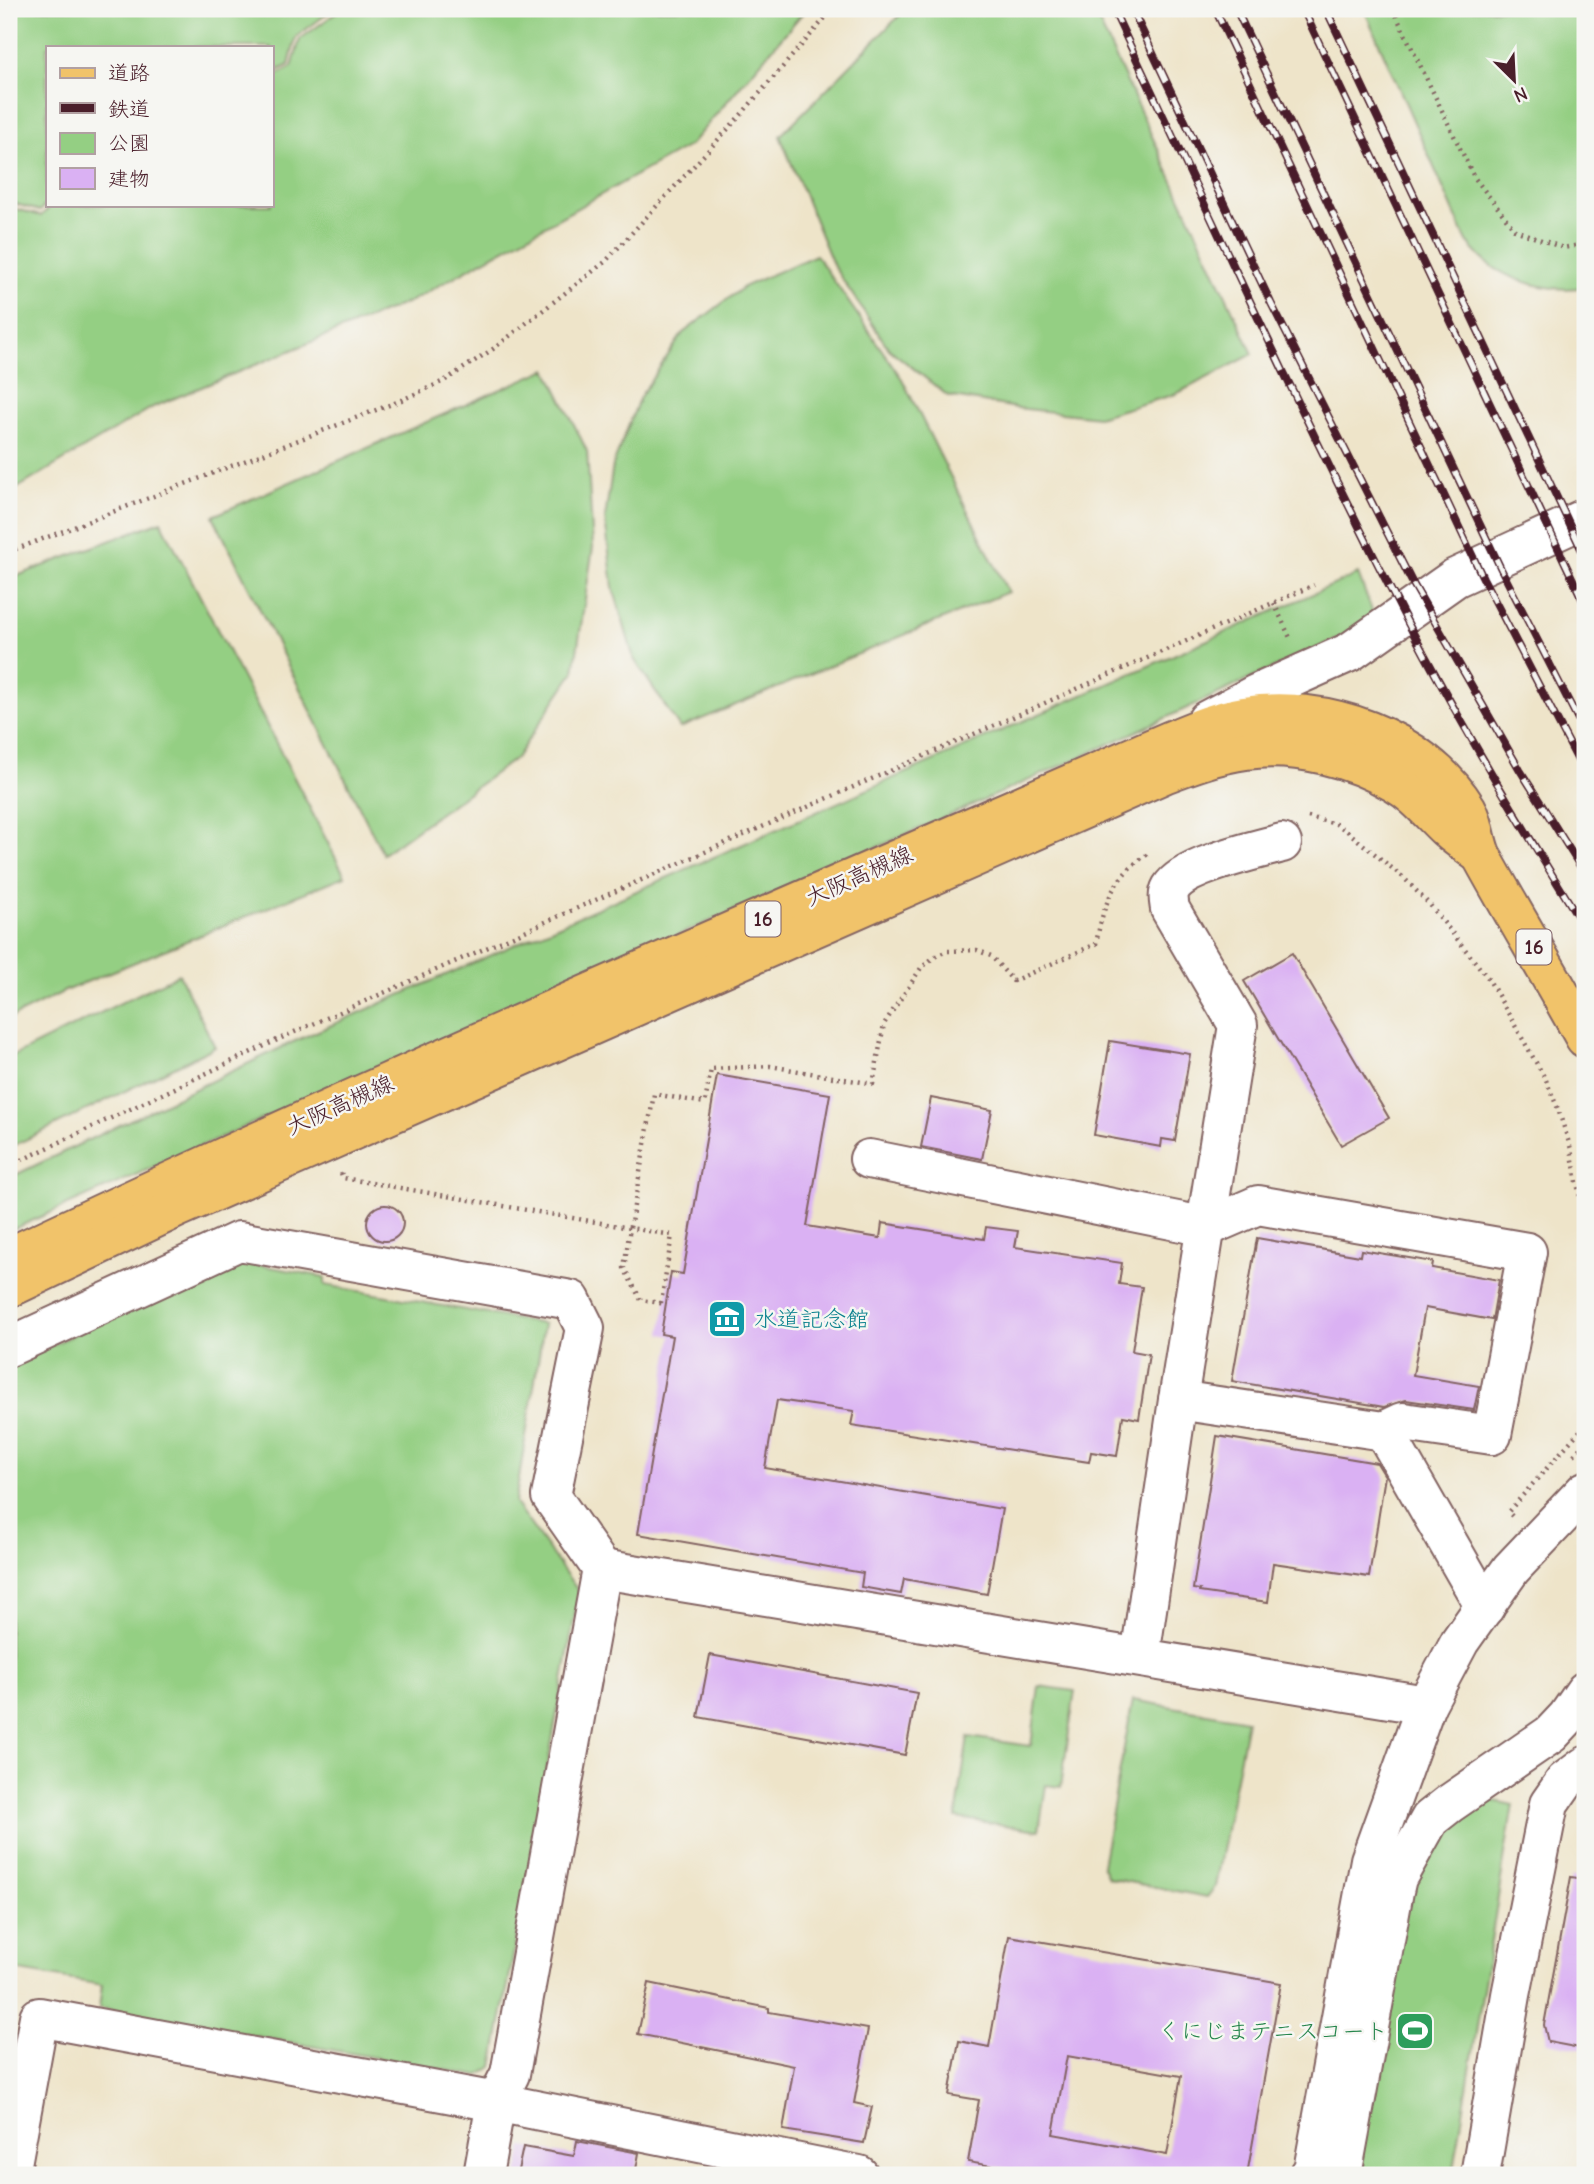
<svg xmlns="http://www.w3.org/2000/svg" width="1594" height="2184" font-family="'Comic Neue','Klee One',sans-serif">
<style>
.green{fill:#94cf83;stroke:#6f7757;stroke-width:2}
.building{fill:#dab1f3;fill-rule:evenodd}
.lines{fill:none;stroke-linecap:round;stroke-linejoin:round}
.minor-casing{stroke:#836462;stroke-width:42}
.major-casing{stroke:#836462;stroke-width:42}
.path{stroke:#836462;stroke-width:4.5;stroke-dasharray:2 5;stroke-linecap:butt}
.minor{stroke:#fff;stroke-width:38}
.major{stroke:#f1c36a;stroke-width:38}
.rail-casing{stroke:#4a1f2b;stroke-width:8}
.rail{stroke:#f6f6f2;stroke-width:5;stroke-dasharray:16;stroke-linecap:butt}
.labels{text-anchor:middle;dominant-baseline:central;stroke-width:5;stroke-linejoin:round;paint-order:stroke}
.shield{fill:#f6f6f2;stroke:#7e6067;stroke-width:2}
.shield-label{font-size:21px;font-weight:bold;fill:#4a1f2b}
.street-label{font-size:23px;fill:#4a1f2b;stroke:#f6f6f2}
.culture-label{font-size:23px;fill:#0d838f;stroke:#f6f6f2;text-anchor:start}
.leisure-label{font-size:23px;fill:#27864d;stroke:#f6f6f2;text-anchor:end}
</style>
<rect width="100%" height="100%" fill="#f6f6f2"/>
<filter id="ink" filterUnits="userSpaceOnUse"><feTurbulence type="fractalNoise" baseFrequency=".0143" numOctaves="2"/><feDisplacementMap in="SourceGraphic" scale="14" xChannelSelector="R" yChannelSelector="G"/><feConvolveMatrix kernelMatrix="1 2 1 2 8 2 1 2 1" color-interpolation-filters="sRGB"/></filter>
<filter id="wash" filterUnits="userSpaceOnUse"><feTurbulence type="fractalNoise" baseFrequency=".00686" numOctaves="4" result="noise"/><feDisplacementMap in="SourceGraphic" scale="28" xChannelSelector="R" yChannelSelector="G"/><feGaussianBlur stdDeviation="1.57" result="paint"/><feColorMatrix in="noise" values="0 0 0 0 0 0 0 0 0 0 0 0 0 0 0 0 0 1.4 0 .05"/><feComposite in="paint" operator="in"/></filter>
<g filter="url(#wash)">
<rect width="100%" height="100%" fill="#eee4c9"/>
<g class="green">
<polygon points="15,9 332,9 332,10 296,37 289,65 271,74 271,47 47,47 47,203 40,211 9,202 9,12"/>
<polygon points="337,9 806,9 690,145 411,301 153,407 9,493 9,207 41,216 52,205 271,205 271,78 292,67 300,39 337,12"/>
<polygon points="906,9 1093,9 1253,354 1176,394 1098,417 1017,408 948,396 889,349 834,267 780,136"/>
<path d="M 1364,9 L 1585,9 L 1585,287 C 1554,293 1511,282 1486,262 C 1479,256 1473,249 1467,242 Z"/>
<polygon points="816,255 902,379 1008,592 680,728 634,659 613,587 605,518 613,465 640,397 683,333 745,286"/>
<polygon points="547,369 587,451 593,547 574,672 516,758 383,854 213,516"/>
<polygon points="161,521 345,876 67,990 9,1019 9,579"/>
<polygon points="1358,574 1376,621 1070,762 9,1231 9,1178 293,1042"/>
<polygon points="179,974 215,1047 9,1148 9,1058"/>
<polygon points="232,1260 325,1277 325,1285 544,1324 515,1503 579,1592 493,2067 478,2076 99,2008 102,1985 9,1969 9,1365"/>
<polygon points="1039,1686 1075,1691 1061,1787 1046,1785 1039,1830 956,1818 968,1737 1031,1746"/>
<polygon points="1133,1700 1247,1720 1215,1887 1207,1897 1108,1878 1102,1865"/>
<polygon points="1439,1789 1513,1805 1453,2175 1325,2175"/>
</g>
<g id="blocks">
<g class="building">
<polygon points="1292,953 1389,1118 1341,1145 1244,981"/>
<polygon points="1110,1041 1190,1054 1175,1141 1162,1139 1161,1147 1094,1135"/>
<polygon points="717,1075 830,1094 807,1226 880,1238 882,1223 984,1239 986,1227 1018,1231 1015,1247 1122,1263 1119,1284 1142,1287 1132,1351 1149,1354 1139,1419 1123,1416 1117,1456 1091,1452 1089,1462 851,1425 854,1411 777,1400 765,1468 1002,1509 987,1594 904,1579 901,1594 861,1587 863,1573 638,1534 672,1336 661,1334 671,1272 683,1274"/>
<polygon points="931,1098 992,1110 982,1159 921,1147"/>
<circle cx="385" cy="1223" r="18"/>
<polygon points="1257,1238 1360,1256 1361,1250 1433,1262 1432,1268 1499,1280 1492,1320 1425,1308 1413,1375 1479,1386 1474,1410 1406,1400 1384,1407 1232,1381"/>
<polygon points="1217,1436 1377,1463 1385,1476 1369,1577 1273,1563 1268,1602 1199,1592 1200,1590 1193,1589"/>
<polygon points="710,1655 917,1693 905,1755 698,1717"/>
<polygon points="1571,1877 1585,1879 1585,2049 1548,2042 1544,2025"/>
<path d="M 1009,1936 L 1281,1983 L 1247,2175 L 1046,2175 L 968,2162 L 979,2100 L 949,2095 L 959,2041 L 989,2047 ZM 1067,2056 L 1181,2076 L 1167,2155 L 1053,2134 Z"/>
<polygon points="649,1983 769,2008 769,2012 868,2029 854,2103 872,2107 864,2143 783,2130 794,2066 638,2034"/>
<polygon points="577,2141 639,2153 635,2175 517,2175 523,2147 574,2156"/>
</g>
</g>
</g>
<g filter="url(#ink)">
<use href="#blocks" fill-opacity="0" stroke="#836462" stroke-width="2"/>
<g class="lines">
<defs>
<g id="minor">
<polyline points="1207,720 1256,694 1350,652 1455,578 1585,518"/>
<polyline points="869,1159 1207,1227 1258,1205 1527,1252 1492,1435 1403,1422 1384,1431 1178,1400"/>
<polyline points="9,1347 239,1241 571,1300 585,1328 551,1496 602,1569 510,2074 496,2102 483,2175"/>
<polyline points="1384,1431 1485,1607"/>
<polyline points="602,1569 1426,1705"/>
<path d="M 1140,1657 L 1178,1400 L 1238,1025 L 1170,909 C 1169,902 1167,895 1171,888 C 1184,866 1257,850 1282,843"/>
<polyline points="10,2175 39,2017 496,2102 859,2175"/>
<polyline points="1309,2175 1313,2170 1370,1860 1426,1705 1460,1641 1511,1569 1585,1491"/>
<polyline points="1342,2175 1394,1891 1397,1878 1430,1819 1449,1804 1551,1734 1567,1717 1585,1691"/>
<polyline points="1480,2175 1511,1995 1549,1804 1565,1781 1585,1766"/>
</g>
<g id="major">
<path d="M 9,1257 C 391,1076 781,910 1169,741 C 1193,731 1218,720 1244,716 C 1324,703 1423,737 1467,809 C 1475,823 1475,843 1483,859 C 1516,919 1552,978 1585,1038"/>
<path d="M 9,1288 L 177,1208 L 1164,774 C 1190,764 1217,754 1246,750 C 1295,743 1353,758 1395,783 C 1416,795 1430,813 1447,829 C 1458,839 1470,847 1481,855"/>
</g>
</defs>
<use href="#minor" class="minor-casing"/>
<use href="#major" class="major-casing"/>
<g class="path">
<polyline points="1393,9 1474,177 1515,230 1563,248 1585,244"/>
<polyline points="9,552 397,402 444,381 493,349 605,262 739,117 833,9"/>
<polyline points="1274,603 1291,640"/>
<polyline points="1308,817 1336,824 1347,831 1404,878 1430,905 1488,978 1546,1080 1558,1109 1571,1149 1585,1226"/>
<polyline points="9,1166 290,1034 1314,585"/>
<polyline points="341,1173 343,1178 630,1228 624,1268 641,1300 666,1304"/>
<path d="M 661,1303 L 672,1235 L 630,1228 L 654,1094 L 705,1103 L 711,1069 L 770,1066 L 873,1084 L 884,1024 L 921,968 L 934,957 L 947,951 L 977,950 L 991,956 L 1013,981 L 1096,944 C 1103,905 1114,874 1150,853"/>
<polyline points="1574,1455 1585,1442"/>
<polyline points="1512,1516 1508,1512 1585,1425"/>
</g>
<use href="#minor" class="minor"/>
<use href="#major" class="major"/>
<defs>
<g id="rail">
<path d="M 1113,9 C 1205,204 1294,400 1392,592 C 1450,707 1517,819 1585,928"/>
<polyline points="1132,9 1271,303 1412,582 1520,770 1585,874"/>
<polyline points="1215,9 1483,578 1585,774"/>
<polyline points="1236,9 1501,569 1585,733"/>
<polyline points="1303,9 1585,605"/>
<polyline points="1326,9 1585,557"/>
</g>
</defs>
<use href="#rail" class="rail-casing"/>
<use href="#rail" class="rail"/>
</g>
</g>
<defs>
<symbol id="museum-square" viewBox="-11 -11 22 22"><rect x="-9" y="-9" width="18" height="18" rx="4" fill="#0f9aa8" stroke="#f6f6f2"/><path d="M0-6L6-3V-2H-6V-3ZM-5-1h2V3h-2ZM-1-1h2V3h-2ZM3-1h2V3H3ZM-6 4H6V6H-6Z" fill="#fff"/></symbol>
<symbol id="stadium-square" viewBox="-11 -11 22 22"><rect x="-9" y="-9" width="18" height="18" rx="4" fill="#2e9e5b" stroke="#f6f6f2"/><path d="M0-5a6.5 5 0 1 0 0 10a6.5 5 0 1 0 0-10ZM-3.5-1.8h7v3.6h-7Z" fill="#fff"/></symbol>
</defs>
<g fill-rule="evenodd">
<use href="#museum-square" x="705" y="1297" width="44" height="44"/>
<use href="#stadium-square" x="1393" y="2009" width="44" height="44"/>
</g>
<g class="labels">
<g class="shield">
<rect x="745.5" y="901.5" width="35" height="35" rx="5"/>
<rect x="1516.5" y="929.5" width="35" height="35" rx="5"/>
</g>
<g class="shield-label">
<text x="763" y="919">16</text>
<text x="1534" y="947">16</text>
</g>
<g class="street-label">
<text transform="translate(859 876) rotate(-24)">大阪高槻線</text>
<text transform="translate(340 1105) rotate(-24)">大阪高槻線</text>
</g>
<g class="culture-label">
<text x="754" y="1319">水道記念館</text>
</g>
<g class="leisure-label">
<text x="1388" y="2031">くにじまテニスコート</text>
</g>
</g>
<rect width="1594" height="2184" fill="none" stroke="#f6f6f2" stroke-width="35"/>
<rect x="46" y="46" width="228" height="161" fill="#f6f6f2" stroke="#b1a0a2" stroke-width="2"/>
<rect x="60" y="68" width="35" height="10" fill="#f1c36a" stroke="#b1a0a2" stroke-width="2"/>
<text x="108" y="80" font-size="21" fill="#4a1f2b">道路</text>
<rect x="60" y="103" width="35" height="10" fill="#4a1f2b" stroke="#b1a0a2" stroke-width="2"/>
<text x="108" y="116" font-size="21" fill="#4a1f2b">鉄道</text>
<rect x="60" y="133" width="35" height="21" fill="#94cf83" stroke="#b1a0a2" stroke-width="2"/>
<text x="108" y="150" font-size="21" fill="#4a1f2b">公園</text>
<rect x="60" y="168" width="35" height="21" fill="#dab1f3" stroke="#b1a0a2" stroke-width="2"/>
<text x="108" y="186" font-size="21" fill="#4a1f2b">建物</text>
<g transform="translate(1514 80) rotate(156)" stroke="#f6f6f2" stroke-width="5" paint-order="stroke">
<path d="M0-5L12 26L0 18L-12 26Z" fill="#4a1f2b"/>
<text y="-10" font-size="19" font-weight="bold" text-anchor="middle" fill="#4a1f2b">N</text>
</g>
</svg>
